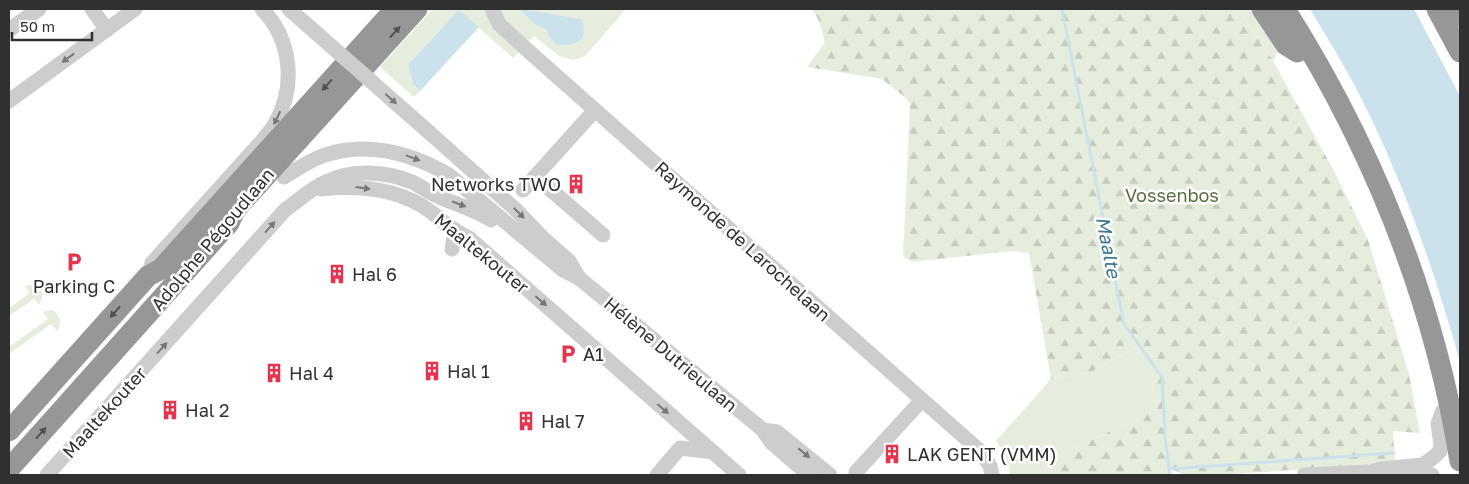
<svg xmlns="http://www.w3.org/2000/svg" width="1469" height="484" font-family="'Golos Text',sans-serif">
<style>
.green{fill:#e7edde}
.forest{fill:url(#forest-firs)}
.water{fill:#cbe2ec}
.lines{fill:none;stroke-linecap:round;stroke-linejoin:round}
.stream{stroke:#cbe2ec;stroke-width:3}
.minor{stroke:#cdcdcd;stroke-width:15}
.highway{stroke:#979797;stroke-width:21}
.minor-bridge{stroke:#cdcdcd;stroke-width:15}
.oneway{fill:#4f4f4f}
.oneway2{fill:#777}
.labels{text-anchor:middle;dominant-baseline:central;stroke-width:5;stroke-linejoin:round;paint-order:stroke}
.poi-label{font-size:18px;fill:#303030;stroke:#fff;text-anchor:start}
.park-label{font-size:18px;fill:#576c3d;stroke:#fff}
.street-label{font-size:18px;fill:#303030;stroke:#fff}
.water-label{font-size:19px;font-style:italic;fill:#3d7893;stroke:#fff}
</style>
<defs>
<pattern id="forest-firs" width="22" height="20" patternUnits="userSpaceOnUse" patternTransform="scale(1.25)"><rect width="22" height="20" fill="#e7edde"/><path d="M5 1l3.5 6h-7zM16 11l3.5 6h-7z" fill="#c6ccbf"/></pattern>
</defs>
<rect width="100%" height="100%" fill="#fff"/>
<g class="green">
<polygon points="433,9 520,9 528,17 546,29 549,36 581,19 538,13 526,9 626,9 585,56 573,60 559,56 534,36 513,58 459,10 414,85 420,91 414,97 380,67"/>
<polygon points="1238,9 1254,9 1280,49 1273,61"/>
<path d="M 28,285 C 41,284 46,294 39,305 L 34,299 L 9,316 L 9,308 L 30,293 L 25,286 Z"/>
<path d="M 51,310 L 54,311 C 61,318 62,323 57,331 L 51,324 L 9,354 L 9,347 L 48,319 L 43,312 Z"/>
<path d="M 1140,346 L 1162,377 L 1153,381 L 1155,410 L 1055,457 L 1042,475 L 1010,475 C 1009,463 1004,451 996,441 L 1051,379 L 1090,373 L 1106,363 Z"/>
</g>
<polygon class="forest" points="812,9 1238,9 1273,61 1333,169 1368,240 1409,374 1420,433 1393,431 1395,463 1219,475 1185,475 1170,469 1170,475 1042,475 1055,457 1155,410 1153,381 1162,376 1140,346 1106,363 1090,373 1051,379 1029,253 1013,251 911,262 903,256 910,104 906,98 882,79 807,67 825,42 818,19"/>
<g class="water">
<path d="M 520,9 L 581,19 C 591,41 575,46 556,45 L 549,36 L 546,29 L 534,24 Z"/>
<path d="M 1310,9 L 1414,9 L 1460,96 L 1460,362 C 1436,276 1407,192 1368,112 C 1351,76 1330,42 1310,9 Z"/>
<polygon points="459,10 479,27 420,91 414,85 408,65"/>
</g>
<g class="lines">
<g class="stream">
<polyline points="1062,9 1124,324 1162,377 1165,437 1170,475"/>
<polyline points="1169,469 1394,453"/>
</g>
<g class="minor">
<polyline points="92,9 107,30"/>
<polyline points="492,9 499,24 525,48 980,451 990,466 992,475"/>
<polyline points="9,30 39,9"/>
<polyline points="9,101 135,9"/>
<polyline points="431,134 515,209 543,238 569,261 579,278"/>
<path d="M 284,177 C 297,169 310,160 325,155 C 369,141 411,153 449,175 L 563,270 L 579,278 L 763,430 L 771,442 L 809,475"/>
<polyline points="536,177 603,235"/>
<path d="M 321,189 C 358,185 399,189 430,211 C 438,217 444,223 452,228 C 457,232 463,235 469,238 L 739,475"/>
<polyline points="523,190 595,110"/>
<polyline points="452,249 455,230"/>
<path d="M 148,276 L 152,263 L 263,140 C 267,135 271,130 275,124 C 296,87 292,40 262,9"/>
<polyline points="763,430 777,432 830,475"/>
<polyline points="856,472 922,400"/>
<polyline points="1409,473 1420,472 1432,475"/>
<path d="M 47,475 L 285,210 C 298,201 311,188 326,182 C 352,169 385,171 412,182 C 420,186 427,191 435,195 C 454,204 474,209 491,220"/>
<polyline points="657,475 680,448 713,452"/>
<polyline points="1304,475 1371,472 1381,469 1423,465 1435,456 1440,451 1441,445 1438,424 1442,412"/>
</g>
<g class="highway">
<polyline points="1262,9 1286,45 1297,52"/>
<path d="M 1285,9 C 1372,147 1434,300 1460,461"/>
<polyline points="1437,9 1460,52"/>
<polyline points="1457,9 1460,16"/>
<polyline points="9,431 148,276 161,269 395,9"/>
<polyline points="9,469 229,223 235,210 417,9"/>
</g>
<polyline class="minor-bridge" points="289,9 431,134"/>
</g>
<defs><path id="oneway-solid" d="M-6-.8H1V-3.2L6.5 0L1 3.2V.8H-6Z" transform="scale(1.25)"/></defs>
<g class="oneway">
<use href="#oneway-solid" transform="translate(395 32) rotate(-47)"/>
<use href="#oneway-solid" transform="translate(327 85) rotate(132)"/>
<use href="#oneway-solid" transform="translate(115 312) rotate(132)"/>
<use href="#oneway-solid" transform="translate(41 433) rotate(-48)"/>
</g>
<g class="oneway2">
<use href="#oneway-solid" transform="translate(68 58) rotate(144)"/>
<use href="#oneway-solid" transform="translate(391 99) rotate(41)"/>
<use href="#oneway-solid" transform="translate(277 118) rotate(116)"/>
<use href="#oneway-solid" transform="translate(413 158) rotate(20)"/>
<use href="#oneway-solid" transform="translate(363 188) rotate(8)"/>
<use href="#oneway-solid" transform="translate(459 204) rotate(21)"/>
<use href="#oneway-solid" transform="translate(519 213) rotate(45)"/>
<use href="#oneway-solid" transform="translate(270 227) rotate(-48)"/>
<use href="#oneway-solid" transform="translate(541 301) rotate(41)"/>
<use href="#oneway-solid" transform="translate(162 348) rotate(-48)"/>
<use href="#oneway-solid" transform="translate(663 409) rotate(41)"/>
<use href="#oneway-solid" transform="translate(804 453) rotate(40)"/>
</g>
<defs>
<symbol id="building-bare" viewBox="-9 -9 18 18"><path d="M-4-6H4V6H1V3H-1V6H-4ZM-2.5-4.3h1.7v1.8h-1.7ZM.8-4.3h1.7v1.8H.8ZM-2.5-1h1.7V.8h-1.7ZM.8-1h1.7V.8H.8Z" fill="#e5344e" stroke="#fff" stroke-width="2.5" paint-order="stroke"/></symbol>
<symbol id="parking-bare" viewBox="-9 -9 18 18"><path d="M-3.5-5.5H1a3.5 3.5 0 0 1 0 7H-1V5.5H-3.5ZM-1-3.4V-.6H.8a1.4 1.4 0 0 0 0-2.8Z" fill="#e5344e" stroke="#fff" stroke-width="2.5" paint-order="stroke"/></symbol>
</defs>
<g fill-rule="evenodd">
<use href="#building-bare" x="562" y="170" width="28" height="28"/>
<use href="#parking-bare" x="60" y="248" width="28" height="28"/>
<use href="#building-bare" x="323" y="260" width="28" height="28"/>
<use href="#parking-bare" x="554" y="340" width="28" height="28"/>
<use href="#building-bare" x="418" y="357" width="28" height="28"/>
<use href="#building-bare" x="260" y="359" width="28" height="28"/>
<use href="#building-bare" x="156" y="396" width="28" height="28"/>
<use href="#building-bare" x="512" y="407" width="28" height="28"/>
<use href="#building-bare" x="878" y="440" width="28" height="28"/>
</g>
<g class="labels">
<g class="poi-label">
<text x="561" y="184" text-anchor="end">Networks TWO</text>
<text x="352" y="274">Hal 6</text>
<text x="74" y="286" text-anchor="middle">Parking C</text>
<text x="583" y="354">A1</text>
<text x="447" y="371">Hal 1</text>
<text x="289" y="373">Hal 4</text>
<text x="185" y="410">Hal 2</text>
<text x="541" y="421">Hal 7</text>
<text x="907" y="454">LAK GENT (VMM)</text>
</g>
<g class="park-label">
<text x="1172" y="195">Vossenbos</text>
</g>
<g class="street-label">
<text transform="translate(212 239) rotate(-50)">Adolphe Pégoudlaan</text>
<text transform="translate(743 241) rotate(42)">Raymonde de Larochelaan</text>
<text transform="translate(482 253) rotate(39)">Maaltekouter</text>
<text transform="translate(671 354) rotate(40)">Hélène Dutrieulaan</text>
<text transform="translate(104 412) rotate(-48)">Maaltekouter</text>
</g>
<g class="water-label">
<text transform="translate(1109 247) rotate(79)">Maalte</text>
</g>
</g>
<rect width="1469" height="484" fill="none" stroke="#303030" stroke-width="20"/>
<path d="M12 32v8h80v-8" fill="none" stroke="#303030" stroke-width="2.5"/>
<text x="20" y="32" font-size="15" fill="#303030" stroke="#ffffff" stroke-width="4" paint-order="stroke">50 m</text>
</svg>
